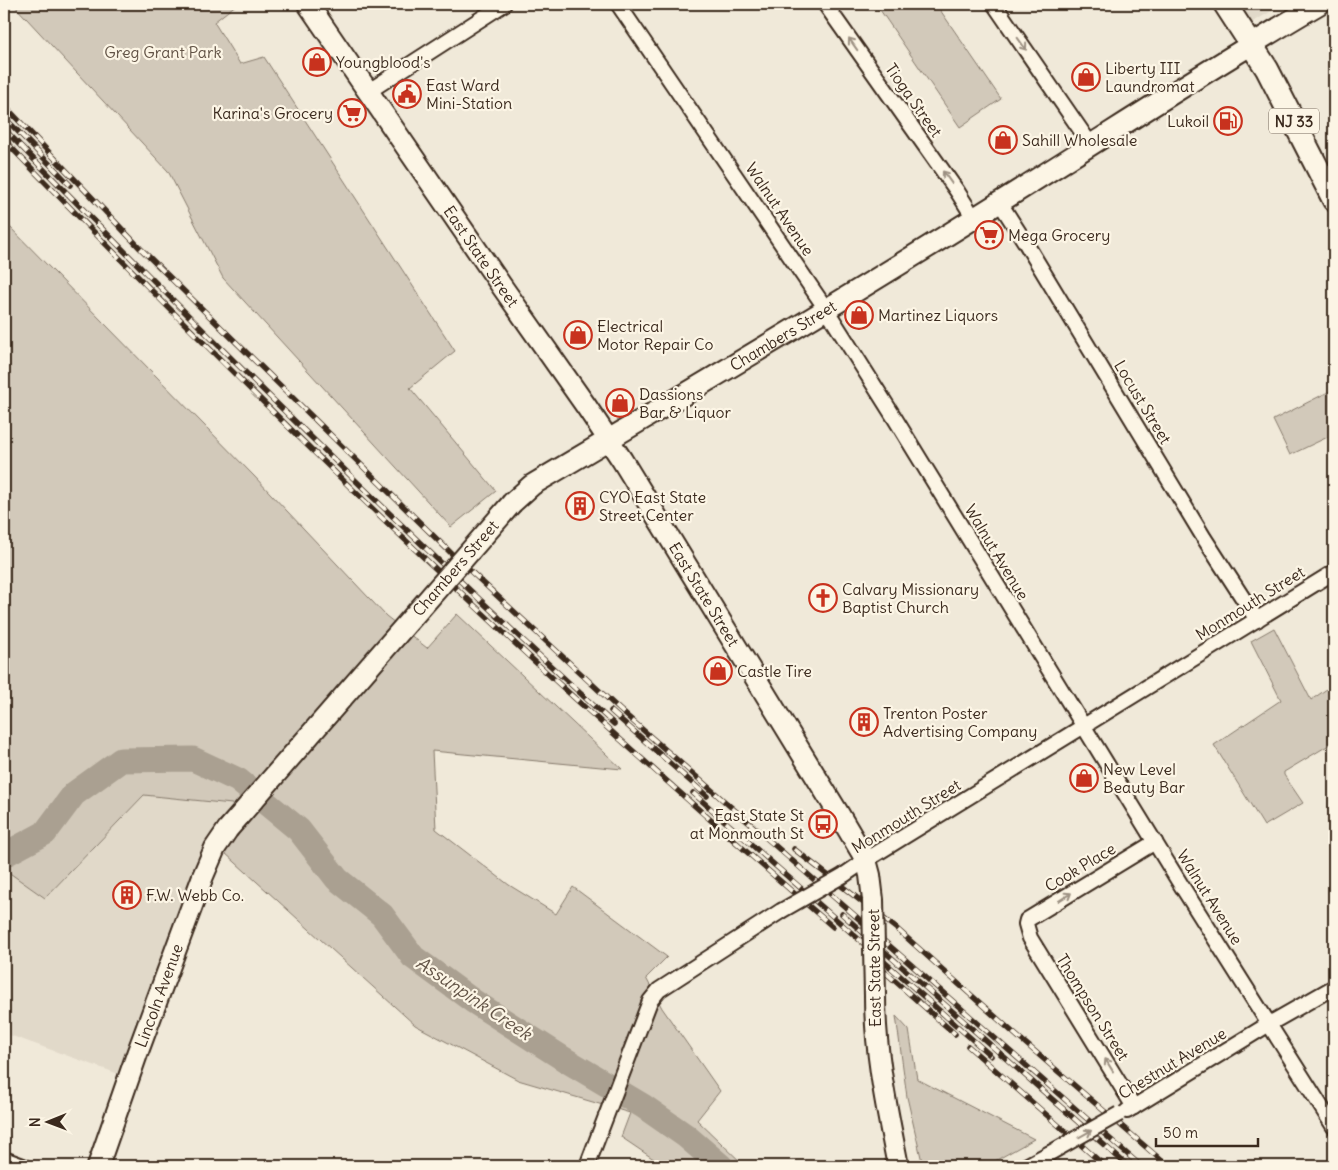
<svg xmlns="http://www.w3.org/2000/svg" width="1338" height="1170" font-family="Delius,sans-serif">
<style>
.built{fill:#e1d9c9}
.green{fill:#d2c9ba;stroke:#867a6c}
.lines{fill:none;stroke-linecap:round;stroke-linejoin:round}
.river{stroke:#aaa091;stroke-width:25}
.street-casing{stroke:#3b2a1e;stroke-width:18}
.secondary-casing{stroke:#3b2a1e;stroke-width:24}
.primary-casing{stroke:#3b2a1e;stroke-width:26}
.street{stroke:#fcf5e5;stroke-width:14}
.secondary{stroke:#fcf5e5;stroke-width:20}
.primary{stroke:#fcf5e5;stroke-width:22}
.rail-casing{stroke:#3b2a1e;stroke-width:5.5}
.rail{stroke:#fcf5e5;stroke-width:4;stroke-dasharray:11;stroke-linecap:butt}
.street-bridge-casing{stroke:#3b2a1e;stroke-width:18;stroke-linecap:butt}
.secondary-bridge-casing{stroke:#3b2a1e;stroke-width:24;stroke-linecap:butt}
.street-bridge{stroke:#fcf5e5;stroke-width:14}
.secondary-bridge{stroke:#fcf5e5;stroke-width:20}
.oneway{stroke:#9c9082}
.labels{text-anchor:middle;dominant-baseline:central;stroke-width:4.5;stroke-linejoin:round;paint-order:stroke}
.shield{fill:#fcf5e5;stroke:#75675a;stroke-width:1}
.shield-label{font-size:15px;font-weight:bold;fill:#3b2a1e}
.park-label{font-size:16px;fill:#615245;stroke:#fcf5e5}
.poi-label{font-size:16px;fill:#3b2a1e;stroke:#fcf5e5;text-anchor:start}
.street-label{font-size:16px;fill:#3b2a1e;stroke:#fcf5e5}
.water-label{font-size:18px;font-style:italic;fill:#625346;stroke:#fcf5e5}
</style>
<rect width="100%" height="100%" fill="#f0e9d9"/>
<filter id="ink" filterUnits="userSpaceOnUse"><feTurbulence type="fractalNoise" baseFrequency=".02" numOctaves="2"/><feDisplacementMap in="SourceGraphic" scale="10" xChannelSelector="R" yChannelSelector="G"/><feConvolveMatrix kernelMatrix="1 2 1 2 8 2 1 2 1" color-interpolation-filters="sRGB"/></filter>
<g filter="url(#ink)">
<g class="built">
<polygon points="1238,4 1284,4 1251,23"/>
<polygon points="144,795 232,804 247,821 225,853 130,1078 4,1033 4,869 45,898"/>
</g>
<g class="green">
<polygon points="13,4 237,4 214,22 240,64 264,57 455,351 410,388 496,491 451,527 223,278 168,171"/>
<polygon points="876,4 936,4 1001,99 960,127"/>
<polygon points="4,221 254,476 386,616 427,648 457,614 622,769 432,751 436,829 509,885 556,914 573,887 667,957 646,978 662,1008 720,1091 697,1120 745,1166 664,1166 621,1137 630,1113 518,1080 415,1025 225,853 247,821 235,815 232,804 144,795 45,898 4,869"/>
<polygon points="1334,389 1334,434 1290,455 1273,420"/>
<polygon points="1274,628 1311,700 1334,684 1334,742 1284,772 1284,775 1303,803 1264,826 1214,745 1281,700 1251,641"/>
<polygon points="896,1016 909,1030 917,1079 1034,1139 986,1166 923,1166 907,1097"/>
<polygon points="1055,1156 1063,1166 1036,1166"/>
</g>
<g class="lines">
<polyline class="river" points="4,855 45,833 74,794 121,760 193,759 238,780 299,830 337,879 382,915 413,957 473,1001 564,1059 643,1106 686,1136 721,1166"/>
<defs>
<g id="street">
<polyline points="618,4 826,309 894,417 1181,885 1334,1127"/>
<polyline points="825,4 957,191 974,218"/>
<polyline points="994,4 1091,145"/>
<polyline points="369,91 504,4"/>
<polyline points="1000,203 1025,242 1204,538 1257,620"/>
<polyline points="844,875 866,860 1334,572"/>
<polyline points="1134,1107 1030,938 1026,924 1027,920 1155,842"/>
<polyline points="1127,1111 1269,1024 1334,987"/>
<polyline points="4,1159 23,1166"/>
<polyline points="587,1166 650,1001 659,990 781,911"/>
<polyline points="1026,1166 1050,1153"/>
</g>
<g id="secondary">
<path id="s1" d="M 308,4 L 503,288 L 586,406 L 622,460 L 837,811 L 866,860 L 870,875 L 873,900"/>
<path id="s2" d="M 512,503 L 532,485 C 689,392 846,299 1000,202 C 1106,136 1211,67 1319,4"/>
<path d="M 875,996 C 875,1055 887,1109 898,1166"/>
<path id="s3" d="M 98,1166 L 137,1054 L 203,876 L 215,848 L 228,829"/>
</g>
<polyline id="primary" points="1225,4 1267,69 1334,200"/>
</defs>
<use href="#street" class="street-casing"/>
<use href="#secondary" class="secondary-casing"/>
<use href="#primary" class="primary-casing"/>
<use href="#street" class="street"/>
<use href="#secondary" class="secondary"/>
<use href="#primary" class="primary"/>
<defs>
<g id="rail">
<polyline points="4,105 140,248 451,553 619,709 1141,1166"/>
<polyline points="4,117 70,185"/>
<path d="M 4,129 C 203,332 404,533 614,724"/>
<path d="M 4,140 C 145,285 288,430 436,569 C 565,692 698,810 833,927"/>
<polyline points="611,711 707,796"/>
<polyline points="693,793 991,1056"/>
<polyline points="794,849 897,929 1017,1036 1168,1166"/>
<polyline points="842,914 1128,1166"/>
<polyline points="869,958 955,1034"/>
<polyline points="968,1046 1105,1166"/>
</g>
</defs>
<use href="#rail" class="rail-casing"/>
<use href="#rail" class="rail"/>
<defs>
<g id="street-bridge">
<polyline points="781,911 844,875"/>
<polyline points="1050,1153 1119,1114"/>
</g>
<g id="secondary-bridge">
<path id="s4" d="M 228,829 L 512,503"/>
<polyline points="873,900 875,996"/>
</g>
</defs>
<use href="#street-bridge" class="street-bridge-casing"/>
<use href="#secondary-bridge" class="secondary-bridge-casing"/>
<use href="#street-bridge" class="street-bridge"/>
<use href="#secondary-bridge" class="secondary-bridge"/>
</g>
<defs><path id="oneway-shaft" d="M-6 0H5M1.5-3L5.5 0L1.5 3" fill="none" stroke-width="1.6" stroke-linecap="round" stroke-linejoin="round" transform="scale(1.25)"/></defs>
<g class="oneway">
<use href="#oneway-shaft" transform="translate(853 44) rotate(-125)"/>
<use href="#oneway-shaft" transform="translate(1022 44) rotate(55)"/>
<use href="#oneway-shaft" transform="translate(947 177) rotate(-126)"/>
<use href="#oneway-shaft" transform="translate(1065 897) rotate(-32)"/>
<use href="#oneway-shaft" transform="translate(1109 1065) rotate(-122)"/>
<use href="#oneway-shaft" transform="translate(1085 1134) rotate(-29)"/>
</g>
</g>
<defs>
<symbol id="shop-ring" viewBox="-11 -11 22 22"><circle r="9.5" fill="#fcf5e5" stroke="#c8321e" stroke-width="1.5"/><path d="M-5-2.5h2.3a2.7 3.5 0 0 1 5.4 0H5L5.5 6h-11ZM-1.5-2.5h3a1.5 2.3 0 0 0-3 0Z" fill="#c8321e"/></symbol>
<symbol id="civic-ring" viewBox="-11 -11 22 22"><circle r="9.5" fill="#fcf5e5" stroke="#c8321e" stroke-width="1.5"/><path d="M-.6-6.5H3V-4.5H.6V-3L4-1V1h2V6H-6V1h2V-1L-.6-3ZM-1.2 2.5V6h2.4V2.5Z" fill="#c8321e"/></symbol>
<symbol id="supermarket-ring" viewBox="-11 -11 22 22"><circle r="9.5" fill="#fcf5e5" stroke="#c8321e" stroke-width="1.5"/><path d="M-6-5.5h2.5l.6 2H6L4.5 2H-2.5L-4.4-4H-6ZM-1.5 3.2a1.3 1.3 0 1 0 .1 0ZM3 3.2a1.3 1.3 0 1 0 .1 0Z" fill="#c8321e"/></symbol>
<symbol id="fuel-ring" viewBox="-11 -11 22 22"><circle r="9.5" fill="#fcf5e5" stroke="#c8321e" stroke-width="1.5"/><path d="M-5.5-6h7V0h2V4h1.3V-2.5L3-4.5l.8-.8L6-3V5H2.5V1h-1V6h-7ZM-4.2-4.7v3.2H.2V-4.7Z" fill="#c8321e"/></symbol>
<symbol id="building-ring" viewBox="-11 -11 22 22"><circle r="9.5" fill="#fcf5e5" stroke="#c8321e" stroke-width="1.5"/><path d="M-4-6H4V6H1V3H-1V6H-4ZM-2.5-4.3h1.7v1.8h-1.7ZM.8-4.3h1.7v1.8H.8ZM-2.5-1h1.7V.8h-1.7ZM.8-1h1.7V.8H.8Z" fill="#c8321e"/></symbol>
<symbol id="church-ring" viewBox="-11 -11 22 22"><circle r="9.5" fill="#fcf5e5" stroke="#c8321e" stroke-width="1.5"/><path d="M-1.2-6h2.4v3.5h3.3v2.4h-3.3V6h-2.4V-.1h-3.3v-2.4h3.3Z" fill="#c8321e"/></symbol>
<symbol id="bus-ring" viewBox="-11 -11 22 22"><circle r="9.5" fill="#fcf5e5" stroke="#c8321e" stroke-width="1.5"/><path d="M-5-6H5V4H4V6H2V4H-2V6H-4V4H-5ZM-3.5-4V0h7V-4ZM-3.5 1.2v1.5H-2V1.2ZM2 1.2v1.5H3.5V1.2Z" fill="#c8321e"/></symbol>
</defs>
<g fill-rule="evenodd">
<use href="#shop-ring" x="301" y="46" width="32" height="32"/>
<use href="#shop-ring" x="1070" y="61" width="32" height="32"/>
<use href="#civic-ring" x="391" y="78" width="32" height="32"/>
<use href="#supermarket-ring" x="336" y="97" width="32" height="32"/>
<use href="#fuel-ring" x="1212" y="105" width="32" height="32"/>
<use href="#shop-ring" x="987" y="124" width="32" height="32"/>
<use href="#supermarket-ring" x="973" y="219" width="32" height="32"/>
<use href="#shop-ring" x="843" y="299" width="32" height="32"/>
<use href="#shop-ring" x="562" y="319" width="32" height="32"/>
<use href="#shop-ring" x="604" y="387" width="32" height="32"/>
<use href="#building-ring" x="564" y="490" width="32" height="32"/>
<use href="#church-ring" x="807" y="582" width="32" height="32"/>
<use href="#shop-ring" x="702" y="655" width="32" height="32"/>
<use href="#building-ring" x="848" y="706" width="32" height="32"/>
<use href="#shop-ring" x="1068" y="762" width="32" height="32"/>
<use href="#bus-ring" x="807" y="808" width="32" height="32"/>
<use href="#building-ring" x="111" y="879" width="32" height="32"/>
</g>
<g class="labels">
<rect class="shield" x="1269" y="108.5" width="50" height="25" rx="4"/>
<g class="shield-label">
<text x="1294" y="121">NJ 33</text>
</g>
<g class="park-label">
<text x="163" y="52">Greg Grant Park</text>
</g>
<g class="poi-label">
<text x="336" y="62">Youngblood's</text>
<text x="1105" y="68">Liberty III<tspan x="1105" dy="18">Laundromat</tspan></text>
<text x="426" y="85">East Ward<tspan x="426" dy="18">Mini-Station</tspan></text>
<text x="333" y="113" text-anchor="end">Karina's Grocery</text>
<text x="1209" y="121" text-anchor="end">Lukoil</text>
<text x="1022" y="140">Sahill Wholesale</text>
<text x="1008" y="235">Mega Grocery</text>
<text x="878" y="315">Martinez Liquors</text>
<text x="597" y="326">Electrical<tspan x="597" dy="18">Motor Repair Co</tspan></text>
<text x="639" y="394">Dassions<tspan x="639" dy="18">Bar &amp; Liquor</tspan></text>
<text x="599" y="497">CYO East State<tspan x="599" dy="18">Street Center</tspan></text>
<text x="842" y="589">Calvary Missionary<tspan x="842" dy="18">Baptist Church</tspan></text>
<text x="737" y="671">Castle Tire</text>
<text x="883" y="713">Trenton Poster<tspan x="883" dy="18">Advertising Company</tspan></text>
<text x="1103" y="769">New Level<tspan x="1103" dy="18">Beauty Bar</tspan></text>
<text x="804" y="815" text-anchor="end">East State St<tspan x="804" dy="18">at Monmouth St</tspan></text>
<text x="146" y="895">F.W. Webb Co.</text>
</g>
<g class="street-label">
<text transform="translate(914 100) rotate(55)">Tioga Street</text>
<text transform="translate(780 209) rotate(56)">Walnut Avenue</text>
<text stroke="none"><textPath href="#s1" startOffset="306">East State Street</textPath></text>
<text stroke="none"><textPath href="#s2" startOffset="319">Chambers Street</textPath></text>
<text transform="translate(1143 402) rotate(59)">Locust Street</text>
<text transform="translate(997 552) rotate(59)">Walnut Avenue</text>
<text stroke="none"><textPath href="#s4" startOffset="346">Chambers Street</textPath></text>
<text stroke="none"><textPath href="#s1" startOffset="711">East State Street</textPath></text>
<text transform="translate(1250 603) rotate(-32)">Monmouth Street</text>
<text transform="translate(906 816) rotate(-32)">Monmouth Street</text>
<text transform="translate(1080 867) rotate(-31)">Cook Place</text>
<text transform="translate(1210 897) rotate(58)">Walnut Avenue</text>
<text transform="translate(874 968) rotate(-91)">East State Street</text>
<text stroke="none"><textPath href="#s3" startOffset="181">Lincoln Avenue</textPath></text>
<text transform="translate(1093 1007) rotate(58)">Thompson Street</text>
<text transform="translate(1172 1063) rotate(-31)">Chestnut Avenue</text>
</g>
<g class="water-label">
<text transform="translate(474 998) rotate(34)">Assunpink Creek</text>
</g>
</g>
<rect width="1338" height="1170" fill="none" stroke="#fcf5e5" stroke-width="20"/>
<rect x="10" y="10" width="1318" height="1150" fill="none" stroke="#3b2a1e" stroke-width="2" filter="url(#ink)"/>
<g transform="translate(48 1122) rotate(269)" stroke="#fcf5e5" stroke-width="4" paint-order="stroke">
<path d="M0-4L9 19L0 12L-9 19Z" fill="#3b2a1e"/>
<text y="-8" font-size="14" font-weight="bold" text-anchor="middle" fill="#3b2a1e">N</text>
</g>
<path d="M1156 1138v8h102v-8" fill="none" stroke="#3b2a1e" stroke-width="2.5"/>
<text x="1163" y="1138" font-size="15" fill="#3b2a1e" stroke="#fcf5e5" stroke-width="4" paint-order="stroke">50 m</text>
</svg>
